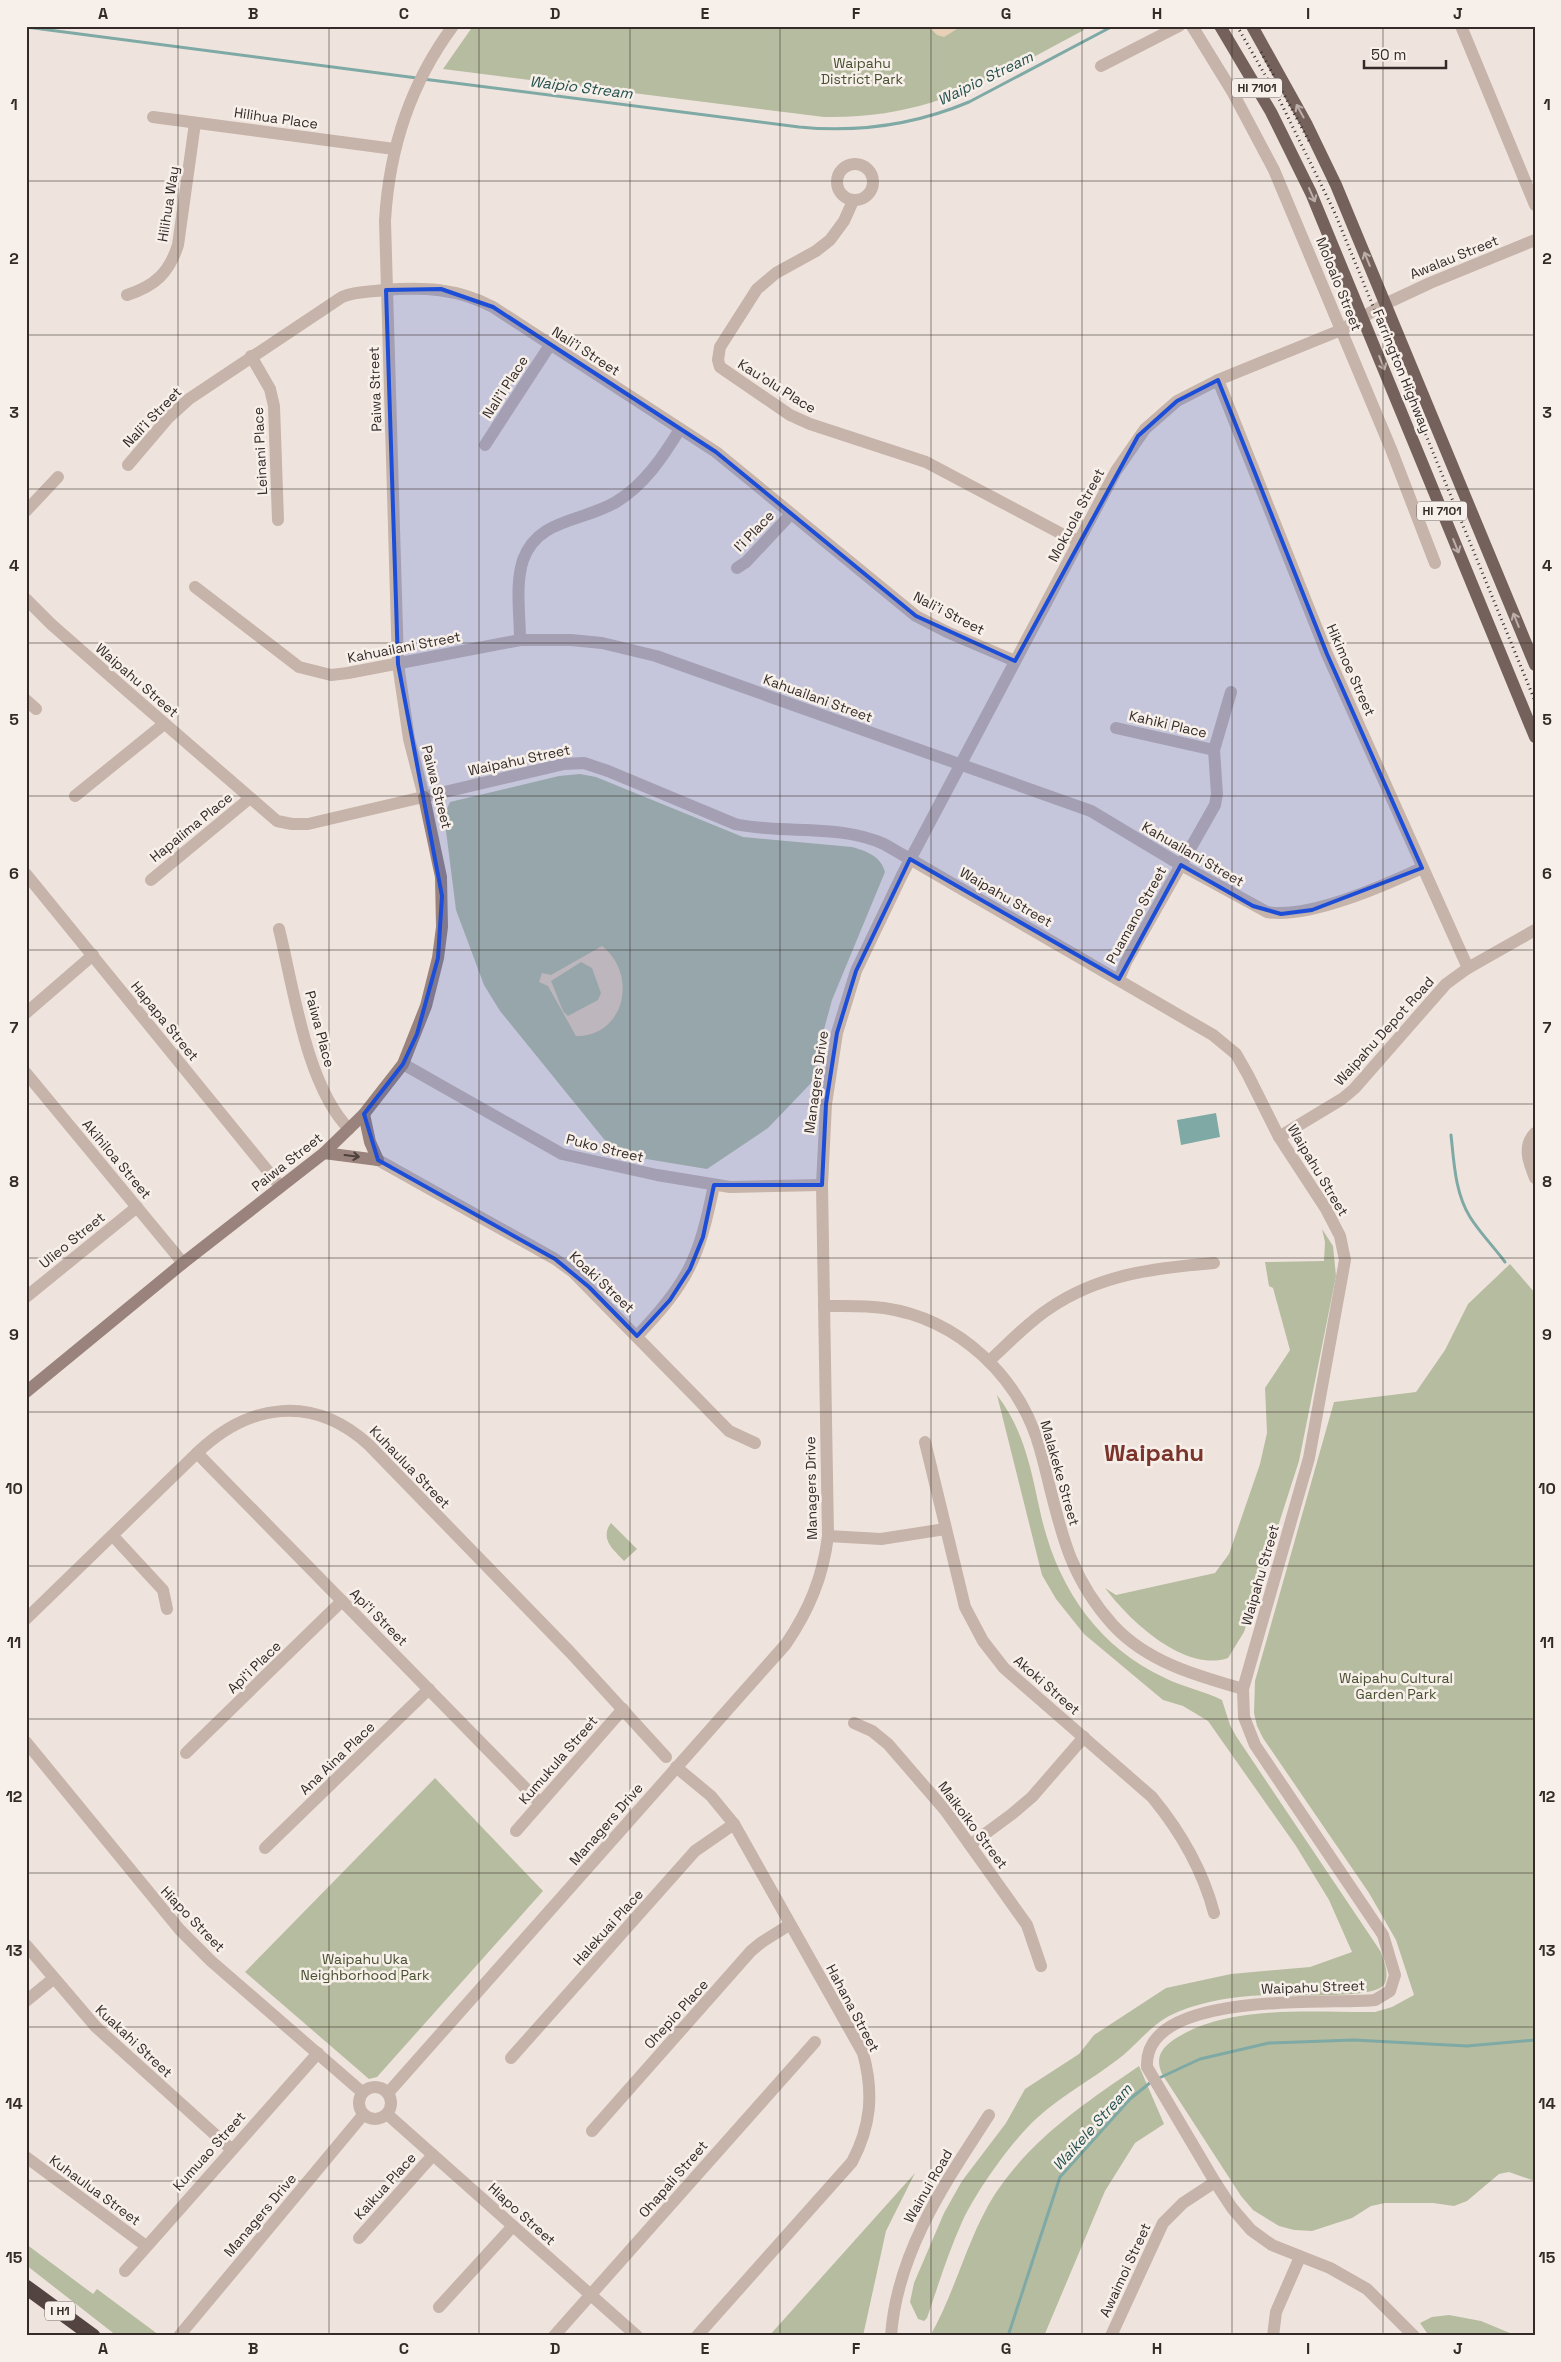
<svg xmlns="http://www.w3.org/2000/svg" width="1561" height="2362" font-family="'Space Grotesk',sans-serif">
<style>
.green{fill:#b6bc9f}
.sand{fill:#e7d0b7;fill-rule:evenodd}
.water{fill:#7fa9a5}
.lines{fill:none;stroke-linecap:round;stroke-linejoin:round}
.stream{stroke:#7fa9a5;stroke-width:3}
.minor{stroke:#c6b3aa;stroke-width:12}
.tertiary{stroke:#c6b3aa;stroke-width:12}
.secondary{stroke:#99837c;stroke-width:12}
.primary{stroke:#74615c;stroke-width:12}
.motorway{stroke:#544441;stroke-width:15}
.rail{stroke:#342b29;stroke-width:3;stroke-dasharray:1 4;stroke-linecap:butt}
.oneway{stroke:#bcafaa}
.oneway2{stroke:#4d413e}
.marked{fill:#1d4ed8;fill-opacity:0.2;stroke:#1d4ed8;stroke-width:4;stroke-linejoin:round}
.grid{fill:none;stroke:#342b29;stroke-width:1;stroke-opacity:0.55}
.labels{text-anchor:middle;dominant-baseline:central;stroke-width:5;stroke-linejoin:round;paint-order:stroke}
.shield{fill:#f7efe9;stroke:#6e6663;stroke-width:1}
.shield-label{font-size:12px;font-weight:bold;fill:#342b29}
.park-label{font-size:14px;fill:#48502f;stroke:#f7efe9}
.street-label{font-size:14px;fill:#342b29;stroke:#f7efe9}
.water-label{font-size:15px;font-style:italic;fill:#23514e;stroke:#f7efe9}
.town-label{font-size:24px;font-weight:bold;fill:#7a342b;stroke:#f7efe9}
.neatline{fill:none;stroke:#342b29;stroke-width:2}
.grid-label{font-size:16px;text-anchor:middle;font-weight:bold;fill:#342b29}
</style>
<rect width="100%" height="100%" fill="#efe4dd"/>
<g class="green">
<path d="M 473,26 L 1082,26 L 1084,30 C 993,78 932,119 824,117 L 443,69 Z"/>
<path d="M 580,774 L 596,777 L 743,837 L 852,847 C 866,851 881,856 885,872 L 832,1000 L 819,1048 L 815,1079 L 768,1128 L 707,1169 L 616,1154 L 500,1011 L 484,985 L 456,910 L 444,815 L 450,802 L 559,776 Z"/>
<path d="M 1322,1229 L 1333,1246 L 1336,1276 L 1299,1461 L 1244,1632 L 1228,1658 C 1184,1673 1128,1619 1105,1588 L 1116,1595 L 1215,1573 L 1229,1554 L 1260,1464 L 1267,1433 L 1265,1388 L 1290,1350 L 1273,1288 L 1269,1286 L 1265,1262 L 1324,1261 L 1325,1242 Z"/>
<path d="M 1510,1264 L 1535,1293 L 1535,2181 L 1509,2172 L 1499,2174 L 1467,2201 L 1454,2206 L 1433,2203 L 1385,2203 L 1371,2206 L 1352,2218 L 1312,2231 L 1294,2230 L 1279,2226 L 1253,2210 L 1241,2196 L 1162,2074 C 1154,2056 1163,2046 1178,2037 C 1232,2004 1314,2013 1375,2012 L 1392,2007 L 1414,1995 L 1396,1940 L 1369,1893 L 1263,1738 L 1257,1726 L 1254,1713 L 1255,1681 L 1334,1402 L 1416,1392 L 1445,1350 L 1468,1304 Z"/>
<path d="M 997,1395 C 1024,1430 1031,1469 1040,1511 C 1056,1585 1096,1646 1165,1678 C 1183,1687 1204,1691 1222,1700 L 1230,1725 L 1236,1736 L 1381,1952 C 1384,1961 1390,1975 1384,1985 C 1371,2001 1274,1993 1250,1996 C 1223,1998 1193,2004 1169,2016 C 1150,2026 1135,2047 1117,2060 C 1091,2080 1061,2096 1037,2118 C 1011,2142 977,2190 962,2222 C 948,2253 938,2286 927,2318 L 924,2321 L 918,2319 L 910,2302 L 914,2283 L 944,2213 L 962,2181 L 1006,2123 L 1025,2089 L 1079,2054 L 1094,2035 L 1166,1988 L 1231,1974 L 1310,1967 L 1352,1952 L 1329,1900 L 1296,1846 L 1208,1721 L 1183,1706 L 1163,1700 L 1084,1634 L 1056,1599 L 1042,1575 Z"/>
<path d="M 611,1523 L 637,1549 L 624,1561 C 614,1550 599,1539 611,1523 Z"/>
<polygon points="435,1778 543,1891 377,2077 369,2079 245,1972"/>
<path d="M 1139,2066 L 1164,2124 L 1135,2143 L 1105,2191 L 1044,2336 L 930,2336 C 956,2291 967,2238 995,2194 C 1032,2138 1085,2103 1139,2066 Z"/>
<polygon points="915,2173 886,2231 863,2336 769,2336"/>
<polygon points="26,2244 93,2294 97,2289 159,2335 117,2336 26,2265"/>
<polygon points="1449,2315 1481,2321 1517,2336 1429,2336 1420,2323 1432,2317"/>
</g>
<g class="sand">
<polygon points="928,26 962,26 944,37 937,35"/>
<path d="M 602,946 C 639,975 624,1037 576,1036 L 548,986 L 539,982 L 542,973 L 551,975 ZM 581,962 L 592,968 L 601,993 L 598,1000 L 568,1016 L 563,1011 L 551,981 Z"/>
</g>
<polygon class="water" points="1216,1113 1220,1137 1181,1145 1177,1120"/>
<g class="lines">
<g class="stream">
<polyline points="26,27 417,78"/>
<path d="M 423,79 L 799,127 C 859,133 914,125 969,102 L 1113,26"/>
<path d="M 1451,1135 C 1454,1162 1455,1193 1470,1217 C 1480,1233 1494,1247 1505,1262"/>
<polyline points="1157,2079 1200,2059 1269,2043 1354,2040 1467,2046 1535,2040"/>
<polyline points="1008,2336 1060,2177 1130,2099 1151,2082"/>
</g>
<g class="minor">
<polyline points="1192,26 1232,91 1274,170 1391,449 1435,563"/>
<polyline points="1461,26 1535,205"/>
<polyline points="1101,66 1179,26"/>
<polyline points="153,117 394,149"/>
<circle cx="855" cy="182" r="18"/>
<polyline points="853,201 844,221 830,240 816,251 776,273 757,289 720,347 718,360 720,367 790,415 810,424 926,462 1060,533 1079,541"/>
<path d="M 127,295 C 155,286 169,273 178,245 L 195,123"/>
<polyline points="1385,304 1430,283 1535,240"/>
<polyline points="251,356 270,389 274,406 278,520"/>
<polyline points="1218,380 1327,654 1468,968"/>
<polyline points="485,445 550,345"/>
<path d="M 128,465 L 168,418 L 189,399 L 342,297 C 356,291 370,292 384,290 C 423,287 457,288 493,307 L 716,452 L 916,616 L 947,632 L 1015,661"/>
<polyline points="26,511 58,477"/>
<polyline points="737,568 746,562 791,514"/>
<path d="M 195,587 L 299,667 L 331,675 L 348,673 L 520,640 L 571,640 L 602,643 L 656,656 L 1091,811 L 1181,865 L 1267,912 C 1309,919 1383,886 1422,868"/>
<path d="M 520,640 C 520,614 515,585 523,560 C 538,518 583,522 616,502 C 644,485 663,457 680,429"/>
<polyline points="26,700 36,709"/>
<polyline points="1116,728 1214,750"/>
<polyline points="75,796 164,724"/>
<polyline points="151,880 250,798"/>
<path d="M 279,929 C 294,989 306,1085 349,1129"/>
<polyline points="1119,979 1126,962 1215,805 1217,794 1214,750 1231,692"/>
<polyline points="26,1013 93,955"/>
<polyline points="26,1073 183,1263"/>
<path d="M 1535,1133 C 1522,1146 1529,1163 1535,1178"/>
<polyline points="378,1160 555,1259 573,1272 729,1431 755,1443"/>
<polyline points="26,1297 137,1207"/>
<path d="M 637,1336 C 689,1282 699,1258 714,1185"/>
<path d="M 989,1361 C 1009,1343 1027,1323 1050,1308 C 1100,1274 1155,1268 1214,1263"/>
<path d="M 925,1442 L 965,1607 L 983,1641 L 1004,1668 L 1152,1797 C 1180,1831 1203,1871 1214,1913"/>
<polyline points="197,1453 540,1803"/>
<polyline points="113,1536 163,1590 167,1609"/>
<polyline points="828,1536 881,1539 945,1529"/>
<path d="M 26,1619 L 197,1453 C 249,1403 313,1394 369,1445 L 570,1652 L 666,1757"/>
<polyline points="854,1723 872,1731 888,1744 945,1810 1027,1925 1041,1966"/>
<polyline points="186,1753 342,1601"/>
<path d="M 676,1767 L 711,1796 L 734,1824 L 863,2053 C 874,2093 871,2126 852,2162 L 697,2336"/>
<polyline points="516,1831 623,1709"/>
<polyline points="970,1845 1012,1814 1032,1797 1084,1737"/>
<polyline points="265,1848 429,1689"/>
<polyline points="26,1945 96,2027 231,2149"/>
<polyline points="26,2001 53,1979"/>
<polyline points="511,2058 695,1851 734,1824"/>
<polyline points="387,2114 637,2336"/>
<polyline points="592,2131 751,1951 762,1942 789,1925"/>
<polyline points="26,2157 146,2246"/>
<polyline points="359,2238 433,2155"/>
<polyline points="125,2271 318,2053"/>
<polyline points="439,2307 513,2226"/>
<polyline points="554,2336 815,2042"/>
<path d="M 891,2336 C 897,2252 945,2183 989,2115"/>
<polyline points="1111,2336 1163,2223 1183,2203 1215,2182"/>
<polyline points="1273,2336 1276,2312 1300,2257"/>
</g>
<g class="tertiary">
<path d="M 26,599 L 51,624 L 126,690 L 277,821 L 292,824 L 308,824 L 564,764 L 584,763 L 608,771 L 735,824 C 784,835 837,823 884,844 L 1213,1035 L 1236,1054 L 1248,1075 L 1279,1137 L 1326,1209 L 1340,1236 L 1345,1260 L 1309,1458 L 1243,1689 L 1244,1717 L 1255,1745 L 1383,1935 L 1395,1975 L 1390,1991 L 1375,2000 C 1327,2005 1143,1989 1147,2067 L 1215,2182 L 1232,2208 L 1251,2230 L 1272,2245 L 1330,2268 L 1367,2289 L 1414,2336"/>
<path d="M 424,797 L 409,739 L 398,664 L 385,221 C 389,149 410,84 453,26"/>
<polyline points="26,874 280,1186"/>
<polyline points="403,1064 562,1154 657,1175 730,1187 822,1185"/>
<polyline points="1279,1137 1342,1099 1354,1089 1446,984 1468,968 1535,930"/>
<path d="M 824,1306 C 843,1306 864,1305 884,1308 C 959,1319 1020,1377 1040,1449 C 1059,1517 1063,1570 1113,1625 C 1147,1662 1197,1676 1243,1689"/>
<polyline points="26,1742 180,1930 211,1961 362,2092"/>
<circle cx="375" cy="2103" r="16"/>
<path d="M 388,2093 L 786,1644 C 809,1610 823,1577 828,1536 L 822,1185 L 826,1104 L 837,1033 L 856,971 L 902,875 L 1116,471 L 1145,429 L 1177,401 L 1218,380 L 1341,330 L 1385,304"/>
<polyline points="179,2336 363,2115"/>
</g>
<g class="secondary">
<polyline points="364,1114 370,1142 378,1160"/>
<polyline points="324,1153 378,1160"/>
<polyline points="26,1392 183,1263 324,1153 364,1114 403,1064 426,1006 438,958 442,927 441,877 424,797"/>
</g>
<g class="primary">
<polyline points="1220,26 1271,112 1311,193 1535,737"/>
<polyline points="1252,26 1307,125 1336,185 1535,665"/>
</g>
<polyline class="motorway" points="26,2287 93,2336"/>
<g class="rail">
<polyline points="1237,26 1280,101 1334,211 1535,701"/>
<polyline points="1261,52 1310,143"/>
</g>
</g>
<defs><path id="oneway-shaft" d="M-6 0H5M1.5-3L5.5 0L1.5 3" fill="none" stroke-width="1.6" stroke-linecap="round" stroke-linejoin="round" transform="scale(1.25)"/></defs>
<g class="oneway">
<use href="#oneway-shaft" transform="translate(1300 111) rotate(-119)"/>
<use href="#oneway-shaft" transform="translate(1312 195) rotate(66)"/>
<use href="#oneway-shaft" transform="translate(1367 259) rotate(-112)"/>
<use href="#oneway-shaft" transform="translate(1382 363) rotate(68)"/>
<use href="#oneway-shaft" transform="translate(1456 546) rotate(68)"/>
<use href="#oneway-shaft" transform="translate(1516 620) rotate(-112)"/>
</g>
<use class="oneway2" href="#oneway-shaft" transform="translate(352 1156) rotate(7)"/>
<path class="marked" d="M 441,289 L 493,307 L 716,452 L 916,616 L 1015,661 L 1138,436 L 1177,401 L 1218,380 L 1327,654 L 1422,868 L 1312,910 L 1281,914 L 1253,906 L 1181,865 L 1119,979 L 910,859 L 856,971 L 837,1033 L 826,1104 L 822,1185 L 714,1185 L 703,1237 L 690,1269 L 670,1300 L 637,1336 L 589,1287 L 555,1259 L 378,1160 L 364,1114 L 403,1064 L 417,1034 L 438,958 L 442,896 L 398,664 L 386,290 Z"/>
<path class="grid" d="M 178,26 L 178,2336M 329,26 L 329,2336M 479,26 L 479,2336M 630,26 L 630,2336M 780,26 L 780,2336M 931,26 L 931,2336M 1082,26 L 1082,2336M 1232,26 L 1232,2336M 1383,26 L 1383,2336M 26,181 L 1535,181M 26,335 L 1535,335M 26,489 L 1535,489M 26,643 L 1535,643M 26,796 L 1535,796M 26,950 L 1535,950M 26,1104 L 1535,1104M 26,1258 L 1535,1258M 26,1412 L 1535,1412M 26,1566 L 1535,1566M 26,1719 L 1535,1719M 26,1873 L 1535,1873M 26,2027 L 1535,2027M 26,2181 L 1535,2181"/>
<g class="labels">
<g class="shield">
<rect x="1232" y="78.5" width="50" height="19" rx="4"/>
<rect x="1417" y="501.5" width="50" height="19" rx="4"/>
<rect x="45" y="2301.5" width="30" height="19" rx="4"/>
</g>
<g class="shield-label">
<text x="1257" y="88">HI 7101</text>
<text x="1442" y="511">HI 7101</text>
<text x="60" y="2311">I H1</text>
</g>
<g class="park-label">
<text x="862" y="63">Waipahu<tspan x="862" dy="16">District Park</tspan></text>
<text x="1396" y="1678">Waipahu Cultural<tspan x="1396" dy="16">Garden Park</tspan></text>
<text x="365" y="1959">Waipahu Uka<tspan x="365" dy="16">Neighborhood Park</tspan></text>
</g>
<g class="street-label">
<text transform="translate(276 118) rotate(8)">Hilihua Place</text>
<text transform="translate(168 204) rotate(-81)">Hilihua Way</text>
<text transform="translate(1454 257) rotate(-22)">Awalau Street</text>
<text transform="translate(1339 284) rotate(68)">Moloalo Street</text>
<text transform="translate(586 351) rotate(33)">Nali'i Street</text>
<text transform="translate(1402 371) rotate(68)">Farrington Highway</text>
<text transform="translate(777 386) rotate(32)">Kau'olu Place</text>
<text transform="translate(505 387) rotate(-57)">Nali'i Place</text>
<text transform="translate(375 389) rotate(-92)">Paiwa Street</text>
<text transform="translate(152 417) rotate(-46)">Nali'i Street</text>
<text transform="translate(260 451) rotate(-93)">Leinani Place</text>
<text transform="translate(1076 515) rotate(-62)">Mokuola Street</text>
<text transform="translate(754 531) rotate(-46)">I'i Place</text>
<text transform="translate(949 613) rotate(27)">Nali'i Street</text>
<text transform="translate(404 647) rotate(-11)">Kahuailani Street</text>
<text transform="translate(1351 670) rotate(66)">Hikimoe Street</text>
<text transform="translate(137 680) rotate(41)">Waipahu Street</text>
<text transform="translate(818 698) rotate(20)">Kahuailani Street</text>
<text transform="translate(1168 724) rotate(13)">Kahiki Place</text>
<text transform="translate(519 760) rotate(-12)">Waipahu Street</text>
<text transform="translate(437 787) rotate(76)">Paiwa Street</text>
<text transform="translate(191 827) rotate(-39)">Hapalima Place</text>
<text transform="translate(1193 854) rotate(30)">Kahuailani Street</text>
<text transform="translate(1006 897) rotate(30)">Waipahu Street</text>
<text transform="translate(1136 915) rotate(-61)">Puamano Street</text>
<text transform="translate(165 1021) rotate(51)">Hapapa Street</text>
<text transform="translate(320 1029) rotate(75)">Paiwa Place</text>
<text transform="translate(1384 1031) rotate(-48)">Waipahu Depot Road</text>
<text transform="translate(816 1082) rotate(-82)">Managers Drive</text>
<text transform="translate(605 1148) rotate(14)">Puko Street</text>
<text transform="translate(117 1159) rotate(50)">Akihiloa Street</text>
<text transform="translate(287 1162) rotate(-38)">Paiwa Street</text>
<text transform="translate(1318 1170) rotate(59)">Waipahu Street</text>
<text transform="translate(72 1240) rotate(-39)">Ulieo Street</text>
<text transform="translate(602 1282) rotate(43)">Koaki Street</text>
<text transform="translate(410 1467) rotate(46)">Kuhaulua Street</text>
<text transform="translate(1060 1473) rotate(74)">Malakeke Street</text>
<text transform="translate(811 1488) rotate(-91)">Managers Drive</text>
<text transform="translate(1260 1575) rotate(-74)">Waipahu Street</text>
<text transform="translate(379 1617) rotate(45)">Apiʻi Street</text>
<text transform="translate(254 1667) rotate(-44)">Apiʻi Place</text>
<text transform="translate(1047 1685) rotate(41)">Akoki Street</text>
<text transform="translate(337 1758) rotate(-44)">Ana Aina Place</text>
<text transform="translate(558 1760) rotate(-49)">Kumukula Street</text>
<text transform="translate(606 1824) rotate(-49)">Managers Drive</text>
<text transform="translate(973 1825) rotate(53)">Maikoiko Street</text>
<text transform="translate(193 1919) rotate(46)">Hiapo Street</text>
<text transform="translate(608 1927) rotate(-48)">Halekuai Place</text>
<text transform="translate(1313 1987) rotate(-2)">Waipahu Street</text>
<text transform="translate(853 2008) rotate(62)">Hahana Street</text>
<text transform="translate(676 2014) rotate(-48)">Ohepio Place</text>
<text transform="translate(134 2041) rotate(43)">Kuakahi Street</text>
<text transform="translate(209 2151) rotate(-48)">Kumuao Street</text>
<text transform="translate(673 2179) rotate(-49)">Ohapali Street</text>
<text transform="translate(385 2186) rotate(-48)">Kaikua Place</text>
<text transform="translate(928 2186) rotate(-60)">Wainui Road</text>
<text transform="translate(95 2190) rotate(36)">Kuhaulua Street</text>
<text transform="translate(522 2214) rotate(42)">Hiapo Street</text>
<text transform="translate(260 2215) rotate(-50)">Managers Drive</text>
<text transform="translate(1125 2270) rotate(-65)">Awaimoi Street</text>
</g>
<g class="water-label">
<text transform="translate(985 78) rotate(-26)">Waipio Stream</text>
<text transform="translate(581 87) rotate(7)">Waipio Stream</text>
<text transform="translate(1092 2127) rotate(-48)">Waikele Stream</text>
</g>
<g class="town-label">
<text x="1154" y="1452">Waipahu</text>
</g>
</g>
<rect width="1561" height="2362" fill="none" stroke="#f7efe9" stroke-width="55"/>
<path d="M1364 60v8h82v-8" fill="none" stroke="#342b29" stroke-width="2.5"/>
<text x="1371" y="60" font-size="15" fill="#342b29" stroke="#f7efe9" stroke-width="4" paint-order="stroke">50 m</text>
<rect x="28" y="28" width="1506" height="2306" class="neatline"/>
<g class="grid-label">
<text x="103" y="19">A</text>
<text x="253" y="19">B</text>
<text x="404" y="19">C</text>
<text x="555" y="19">D</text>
<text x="705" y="19">E</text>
<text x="856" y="19">F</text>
<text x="1006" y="19">G</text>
<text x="1157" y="19">H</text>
<text x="1308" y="19">I</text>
<text x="1458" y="19">J</text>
<text x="14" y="110">1</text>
<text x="1547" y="110">1</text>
<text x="14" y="264">2</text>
<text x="1547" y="264">2</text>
<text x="14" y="418">3</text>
<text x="1547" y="418">3</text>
<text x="14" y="571">4</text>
<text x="1547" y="571">4</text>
<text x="14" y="725">5</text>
<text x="1547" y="725">5</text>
<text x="14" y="879">6</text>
<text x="1547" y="879">6</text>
<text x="14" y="1033">7</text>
<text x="1547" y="1033">7</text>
<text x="14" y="1187">8</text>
<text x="1547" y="1187">8</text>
<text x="14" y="1340">9</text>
<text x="1547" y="1340">9</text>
<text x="14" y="1494">10</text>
<text x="1547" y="1494">10</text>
<text x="14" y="1648">11</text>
<text x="1547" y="1648">11</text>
<text x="14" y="1802">12</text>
<text x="1547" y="1802">12</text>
<text x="14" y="1956">13</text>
<text x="1547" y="1956">13</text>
<text x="14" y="2109">14</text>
<text x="1547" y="2109">14</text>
<text x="14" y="2263">15</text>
<text x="1547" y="2263">15</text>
<text x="103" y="2354">A</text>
<text x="253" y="2354">B</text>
<text x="404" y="2354">C</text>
<text x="555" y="2354">D</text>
<text x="705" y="2354">E</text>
<text x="856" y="2354">F</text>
<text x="1006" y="2354">G</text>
<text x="1157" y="2354">H</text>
<text x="1308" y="2354">I</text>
<text x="1458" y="2354">J</text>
</g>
</svg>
